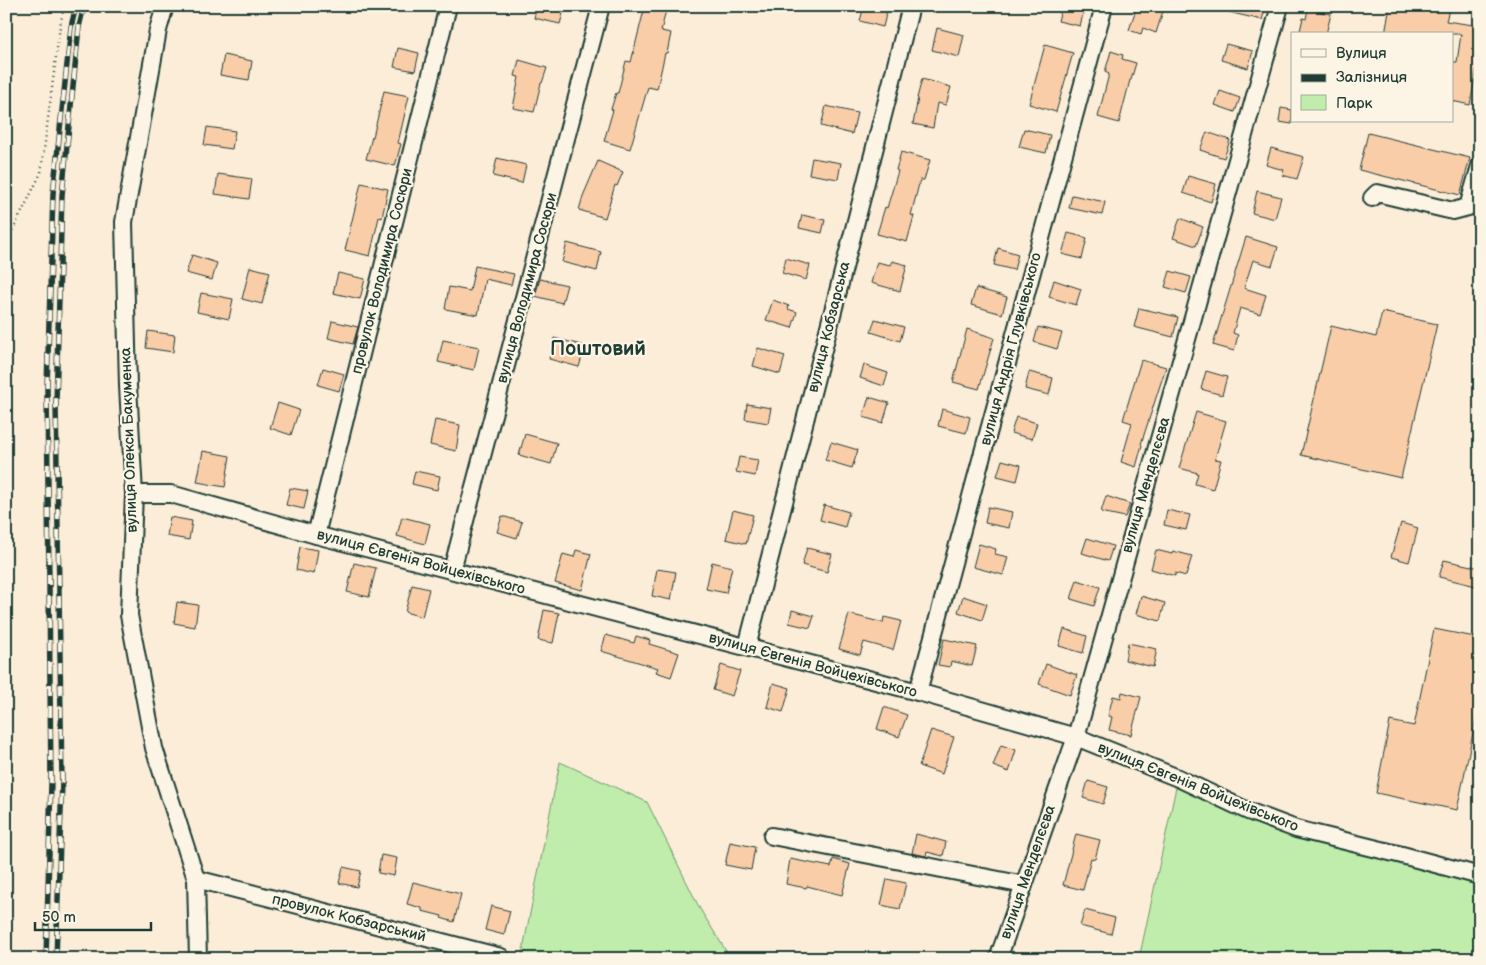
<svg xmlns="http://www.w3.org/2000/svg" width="1486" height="965" font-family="'Balsamiq Sans',sans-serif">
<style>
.green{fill:#c0edab;stroke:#709570}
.building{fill:#facda9;stroke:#1f3d34}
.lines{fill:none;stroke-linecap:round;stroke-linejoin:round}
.minor-casing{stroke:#1f3d34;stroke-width:20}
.path{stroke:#1f3d34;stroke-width:2.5;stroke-dasharray:1 4;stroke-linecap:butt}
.minor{stroke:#fcf5e5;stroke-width:16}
.rail-casing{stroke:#1f3d34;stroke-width:5.5}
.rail{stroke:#fcf5e5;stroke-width:4;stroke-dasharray:11;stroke-linecap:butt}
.labels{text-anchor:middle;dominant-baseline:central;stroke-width:4.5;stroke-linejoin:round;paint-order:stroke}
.street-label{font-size:15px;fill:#1f3d34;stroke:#fcf5e5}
.district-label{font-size:20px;font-weight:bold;fill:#1f3d34;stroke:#fcf5e5}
</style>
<rect width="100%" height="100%" fill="#fcedd9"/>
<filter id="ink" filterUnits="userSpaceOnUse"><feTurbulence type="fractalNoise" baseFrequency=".02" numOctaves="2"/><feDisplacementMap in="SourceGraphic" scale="10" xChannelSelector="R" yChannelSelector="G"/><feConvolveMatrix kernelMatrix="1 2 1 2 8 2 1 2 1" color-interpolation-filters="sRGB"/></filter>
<g filter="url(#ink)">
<g class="green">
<polygon points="560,762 647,802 700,909 731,959 521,959"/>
<polygon points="1178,778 1248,811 1480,876 1480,959 1139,959"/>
</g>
<g class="building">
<polygon points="537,6 565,6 560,24 534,18"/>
<polygon points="645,6 667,6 661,31 671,33 667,53 665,53 657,89 648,87 630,149 604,141 613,110 611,109 616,93 618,93 626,61 631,62"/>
<polygon points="864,6 888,6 883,27 860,21"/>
<polygon points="1062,6 1085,6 1080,26 1058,21"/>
<polygon points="1137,6 1146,6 1163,11 1156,33 1143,28 1141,34 1129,30"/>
<polygon points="1225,6 1266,6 1262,20 1224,11"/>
<polygon points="1390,6 1429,6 1449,10 1446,21 1480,26 1480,51 1470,105 1452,101 1452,62 1457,62 1461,34 1385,34"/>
<polygon points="1308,9 1331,14 1326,34 1315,34 1300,31 1303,18 1306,19"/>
<polygon points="937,28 964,35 959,57 932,50"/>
<polygon points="1226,44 1253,51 1248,68 1221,60"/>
<polygon points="1045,45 1073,53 1056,112 1029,104"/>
<polygon points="398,48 419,53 415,71 394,67"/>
<polygon points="1111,51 1123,55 1122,59 1136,63 1131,80 1130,80 1119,123 1098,117 1109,74 1105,72"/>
<polygon points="224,55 252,61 249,80 220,75"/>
<polygon points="519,60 547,68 542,83 541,83 534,112 513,108 519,77 515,76"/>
<polygon points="922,79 951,87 946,105 937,103 933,128 913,124 918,98 917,98"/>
<polygon points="384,91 409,96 398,143 401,144 395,166 366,159 372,137 373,137"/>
<polygon points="1220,91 1240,98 1235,112 1215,105"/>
<polygon points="826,106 857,113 852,134 821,126"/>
<polygon points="1281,108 1292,110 1292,124 1279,122"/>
<polygon points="207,127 235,131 232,149 204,145"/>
<polygon points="1024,129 1050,135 1046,153 1019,147"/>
<polygon points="1207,132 1230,140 1224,158 1200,150"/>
<polygon points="1368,133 1470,158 1460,195 1359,170"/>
<polygon points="1271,148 1304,157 1297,179 1282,175 1284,170 1266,165"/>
<polygon points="901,152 930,160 924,180 920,180 911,215 914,216 907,242 877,234 885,207 887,208 898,171 896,170"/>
<polygon points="497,158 526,165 522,183 493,176"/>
<polygon points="812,158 841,163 838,179 809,174"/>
<polygon points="598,161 623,172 617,186 615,185 605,218 579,210 583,196"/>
<polygon points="218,174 252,179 249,199 215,194"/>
<polygon points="1188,176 1216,184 1211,202 1183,193"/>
<polygon points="361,183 388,189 382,218 379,217 370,256 345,250"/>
<polygon points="1257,191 1281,197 1275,219 1252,213"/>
<polygon points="1072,195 1105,202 1102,215 1069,208"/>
<polygon points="802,215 825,220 822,233 799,228"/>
<polygon points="1180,218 1203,227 1196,246 1173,238"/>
<polygon points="1068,233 1087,238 1082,259 1062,254"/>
<polygon points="1246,237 1278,247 1272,266 1253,260 1244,288 1266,295 1260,314 1240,308 1233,333 1238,335 1234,351 1213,345"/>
<polygon points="567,243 601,252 597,271 562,262"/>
<polygon points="998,248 1018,254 1014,270 994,265"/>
<polygon points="192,255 217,263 212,280 186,273"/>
<polygon points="786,258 810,265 806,280 782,273"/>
<polygon points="892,261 907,265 900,291 871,283 877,262 890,265"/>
<polygon points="475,266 514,274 511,285 485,279 478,315 445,309 449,287 470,291"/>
<polygon points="250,267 270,272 262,304 242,299"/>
<polygon points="1170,271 1191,277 1186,293 1165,287"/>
<polygon points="338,273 365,279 360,299 333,293"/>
<polygon points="540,279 567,285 562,303 535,296"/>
<polygon points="1054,280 1081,289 1076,305 1049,297"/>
<polygon points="976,288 1007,297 1002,314 971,305"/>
<polygon points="201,293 233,299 229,319 197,312"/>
<polygon points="773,300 789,306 788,309 797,312 792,328 766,320"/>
<polygon points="1139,308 1178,317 1173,337 1134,327"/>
<polygon points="1382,312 1437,324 1401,478 1301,455 1331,326 1376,337"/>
<polygon points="875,319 904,327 900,341 871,332"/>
<polygon points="332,321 358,327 353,344 328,338"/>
<polygon points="1038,327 1062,333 1057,349 1034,342"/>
<polygon points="967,329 994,338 979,389 953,382"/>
<polygon points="148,331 175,335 173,352 146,348"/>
<polygon points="554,338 585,346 579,367 549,359"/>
<polygon points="443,340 479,347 474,370 438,362"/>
<polygon points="758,348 785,356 780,374 753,366"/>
<polygon points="1141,360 1166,367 1141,444 1142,445 1136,467 1121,462 1132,423 1123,420"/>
<polygon points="864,365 888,373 884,386 860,378"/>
<polygon points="323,368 344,374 339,391 318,385"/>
<polygon points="1206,371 1227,377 1222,395 1201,389"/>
<polygon points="1029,372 1053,378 1049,395 1025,389"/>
<polygon points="869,397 889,403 883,423 863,417"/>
<polygon points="278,403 299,410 291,435 270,428"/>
<polygon points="747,404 771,408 768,423 745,419"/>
<polygon points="942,409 970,417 966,433 938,426"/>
<polygon points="1196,412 1226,421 1215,459 1221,460 1213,489 1195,484 1198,473 1179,468"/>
<polygon points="1016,417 1037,423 1032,439 1011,433"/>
<polygon points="435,420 460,425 456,451 430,445"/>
<polygon points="525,434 557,443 551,464 519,455"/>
<polygon points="831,442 858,450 852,468 825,460"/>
<polygon points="203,451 230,456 225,487 197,482"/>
<polygon points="739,457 758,460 755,476 736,472"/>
<polygon points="1002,460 1021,465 1017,481 997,476"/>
<polygon points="415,471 440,476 437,490 412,484"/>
<polygon points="290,488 308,491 304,509 286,505"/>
<polygon points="1106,496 1130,504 1125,517 1101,512"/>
<polygon points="824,505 849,512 845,527 820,520"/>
<polygon points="988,507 1012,512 1009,528 985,523"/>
<polygon points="733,510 753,515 746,544 726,539"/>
<polygon points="1167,510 1190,515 1186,530 1164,525"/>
<polygon points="502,516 522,522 517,538 497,532"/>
<polygon points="170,517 192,521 189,540 167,536"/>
<polygon points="402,517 430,524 425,544 397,536"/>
<polygon points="1401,523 1418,528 1409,562 1391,557"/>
<polygon points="1087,538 1113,546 1108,561 1082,553"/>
<polygon points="979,544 996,549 995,554 1008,557 1003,575 973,567"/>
<polygon points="300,547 318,550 314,574 296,570"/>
<polygon points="807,548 832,554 827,572 802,565"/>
<polygon points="576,550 591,554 582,590 555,583 563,554 574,557"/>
<polygon points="1156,550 1172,554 1173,551 1192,556 1186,576 1175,573 1175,576 1151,569"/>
<polygon points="1444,560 1480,568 1480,587 1439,577"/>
<polygon points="712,562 732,567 726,593 706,589"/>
<polygon points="354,563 376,568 369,597 347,592"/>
<polygon points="657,569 676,572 671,600 652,596"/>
<polygon points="1077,580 1100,587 1094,606 1071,599"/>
<polygon points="412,585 429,589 422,617 405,612"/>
<polygon points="963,596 987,604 982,620 958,612"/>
<polygon points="1141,596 1165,603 1160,621 1136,614"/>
<polygon points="177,602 198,605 195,627 174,623"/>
<polygon points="544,610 559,613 553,643 538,640"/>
<polygon points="792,610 814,616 810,628 789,623"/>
<polygon points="849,614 883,623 884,617 901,621 893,650 864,642 860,655 839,649"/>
<polygon points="1064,629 1087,636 1083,653 1059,646"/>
<polygon points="1434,629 1480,638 1480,699 1457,810 1376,793 1390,721 1414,726"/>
<polygon points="606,635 634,643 636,636 650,640 649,644 679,653 671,677 656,672 658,668 601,651"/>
<polygon points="944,639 977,646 972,666 951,661 950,667 938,665"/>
<polygon points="1128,643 1157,649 1153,667 1125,660"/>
<polygon points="1046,664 1077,675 1070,695 1039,684"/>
<polygon points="721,665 740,671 732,696 713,690"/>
<polygon points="773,683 790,688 783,712 767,707"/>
<polygon points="1122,692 1141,697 1131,735 1109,730 1112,717 1108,716 1113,696 1121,698"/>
<polygon points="884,707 907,715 899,737 877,729"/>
<polygon points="931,730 954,737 942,774 919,766"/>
<polygon points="1001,745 1016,750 1009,772 993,766"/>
<polygon points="1088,781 1108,787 1103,804 1083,798"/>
<polygon points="916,834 946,842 943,856 927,852 926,856 912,853"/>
<polygon points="1076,834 1100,840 1095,859 1091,858 1083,890 1063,885"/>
<polygon points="730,842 755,847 751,870 725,865"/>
<polygon points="381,855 397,858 394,876 378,873"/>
<polygon points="790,859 831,867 833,859 850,864 842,895 807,886 806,888 786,884"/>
<polygon points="343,867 361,871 357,887 339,883"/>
<polygon points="887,879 906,883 900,909 881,905"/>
<polygon points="413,882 461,894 454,922 441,918 442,916 422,911 422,908 407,904"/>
<polygon points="491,906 510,911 504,935 485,930"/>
<polygon points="1085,910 1115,918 1111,934 1080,926"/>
</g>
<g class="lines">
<defs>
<g id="minor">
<polyline points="165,6 158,30 124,222 128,386 134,494 129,615 154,748 196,879 198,959"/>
<polyline points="1372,198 1377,193 1453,211 1468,207 1480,166"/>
<polyline points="134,494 171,494 316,535 918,692 1076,737 1178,778 1248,811 1296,829 1402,855 1480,876"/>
<polyline points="316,535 448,6"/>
<polyline points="452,570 601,6"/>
<polyline points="747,647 911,6"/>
<polyline points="918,692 1104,6"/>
<polyline points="772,836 1024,885"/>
<polyline points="196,879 501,957 500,959"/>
<polyline points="998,959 1076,737 1280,6"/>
</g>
</defs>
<use href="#minor" class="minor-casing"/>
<polyline class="path" points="6,244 41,173 60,26 64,6"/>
<use href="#minor" class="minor"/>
<defs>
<g id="rail">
<polyline points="46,959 51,782 47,387 53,194 71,27 76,6"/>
<polyline points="56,959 62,781 56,403 62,195 79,27 84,6"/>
</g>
</defs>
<use href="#rail" class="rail-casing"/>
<use href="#rail" class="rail"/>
</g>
</g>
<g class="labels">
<g class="street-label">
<text transform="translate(382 271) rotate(-76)">провулок Володимира Сосюри</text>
<text transform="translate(527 288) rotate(-75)">вулиця Володимира Сосюри</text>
<text transform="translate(829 327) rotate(-76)">вулиця Кобзарська</text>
<text transform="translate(1011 349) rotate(-75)">вулиця Андрія Глувківського</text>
<text transform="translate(129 440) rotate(-92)">вулиця Олекси Бакуменка</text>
<text transform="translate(1146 485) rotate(-74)">вулиця Менделєєва</text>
<text transform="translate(421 562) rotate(15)">вулиця Євгенія Войцехівського</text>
<text transform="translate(813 665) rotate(15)">вулиця Євгенія Войцехівського</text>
<text transform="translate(1198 787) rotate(22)">вулиця Євгенія Войцехівського</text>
<text transform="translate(1028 872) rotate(-71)">вулиця Менделєєва</text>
<text transform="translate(349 918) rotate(14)">провулок Кобзарський</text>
</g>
<g class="district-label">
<text x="598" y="349">Поштовий</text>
</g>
</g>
<rect width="1486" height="965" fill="none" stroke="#fcf5e5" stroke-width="25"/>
<rect x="12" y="12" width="1461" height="940" fill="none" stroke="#1f3d34" stroke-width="2" filter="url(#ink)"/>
<rect x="1291" y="32" width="162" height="90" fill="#fcf5e5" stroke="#a4ab9e"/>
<rect x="1301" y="49" width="25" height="8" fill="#fcf5e5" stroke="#a4ab9e"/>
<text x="1336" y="58" font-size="15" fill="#1f3d34">Вулиця</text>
<rect x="1301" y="74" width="25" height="8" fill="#1f3d34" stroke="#a4ab9e"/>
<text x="1336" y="82" font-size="15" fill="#1f3d34">Залізниця</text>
<rect x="1301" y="95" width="25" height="15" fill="#c0edab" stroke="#a4ab9e"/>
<text x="1336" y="108" font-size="15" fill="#1f3d34">Парк</text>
<path d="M35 922v8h116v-8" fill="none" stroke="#1f3d34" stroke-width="2.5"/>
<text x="42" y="922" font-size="15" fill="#1f3d34" stroke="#fcf5e5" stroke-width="4" paint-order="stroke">50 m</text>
</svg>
